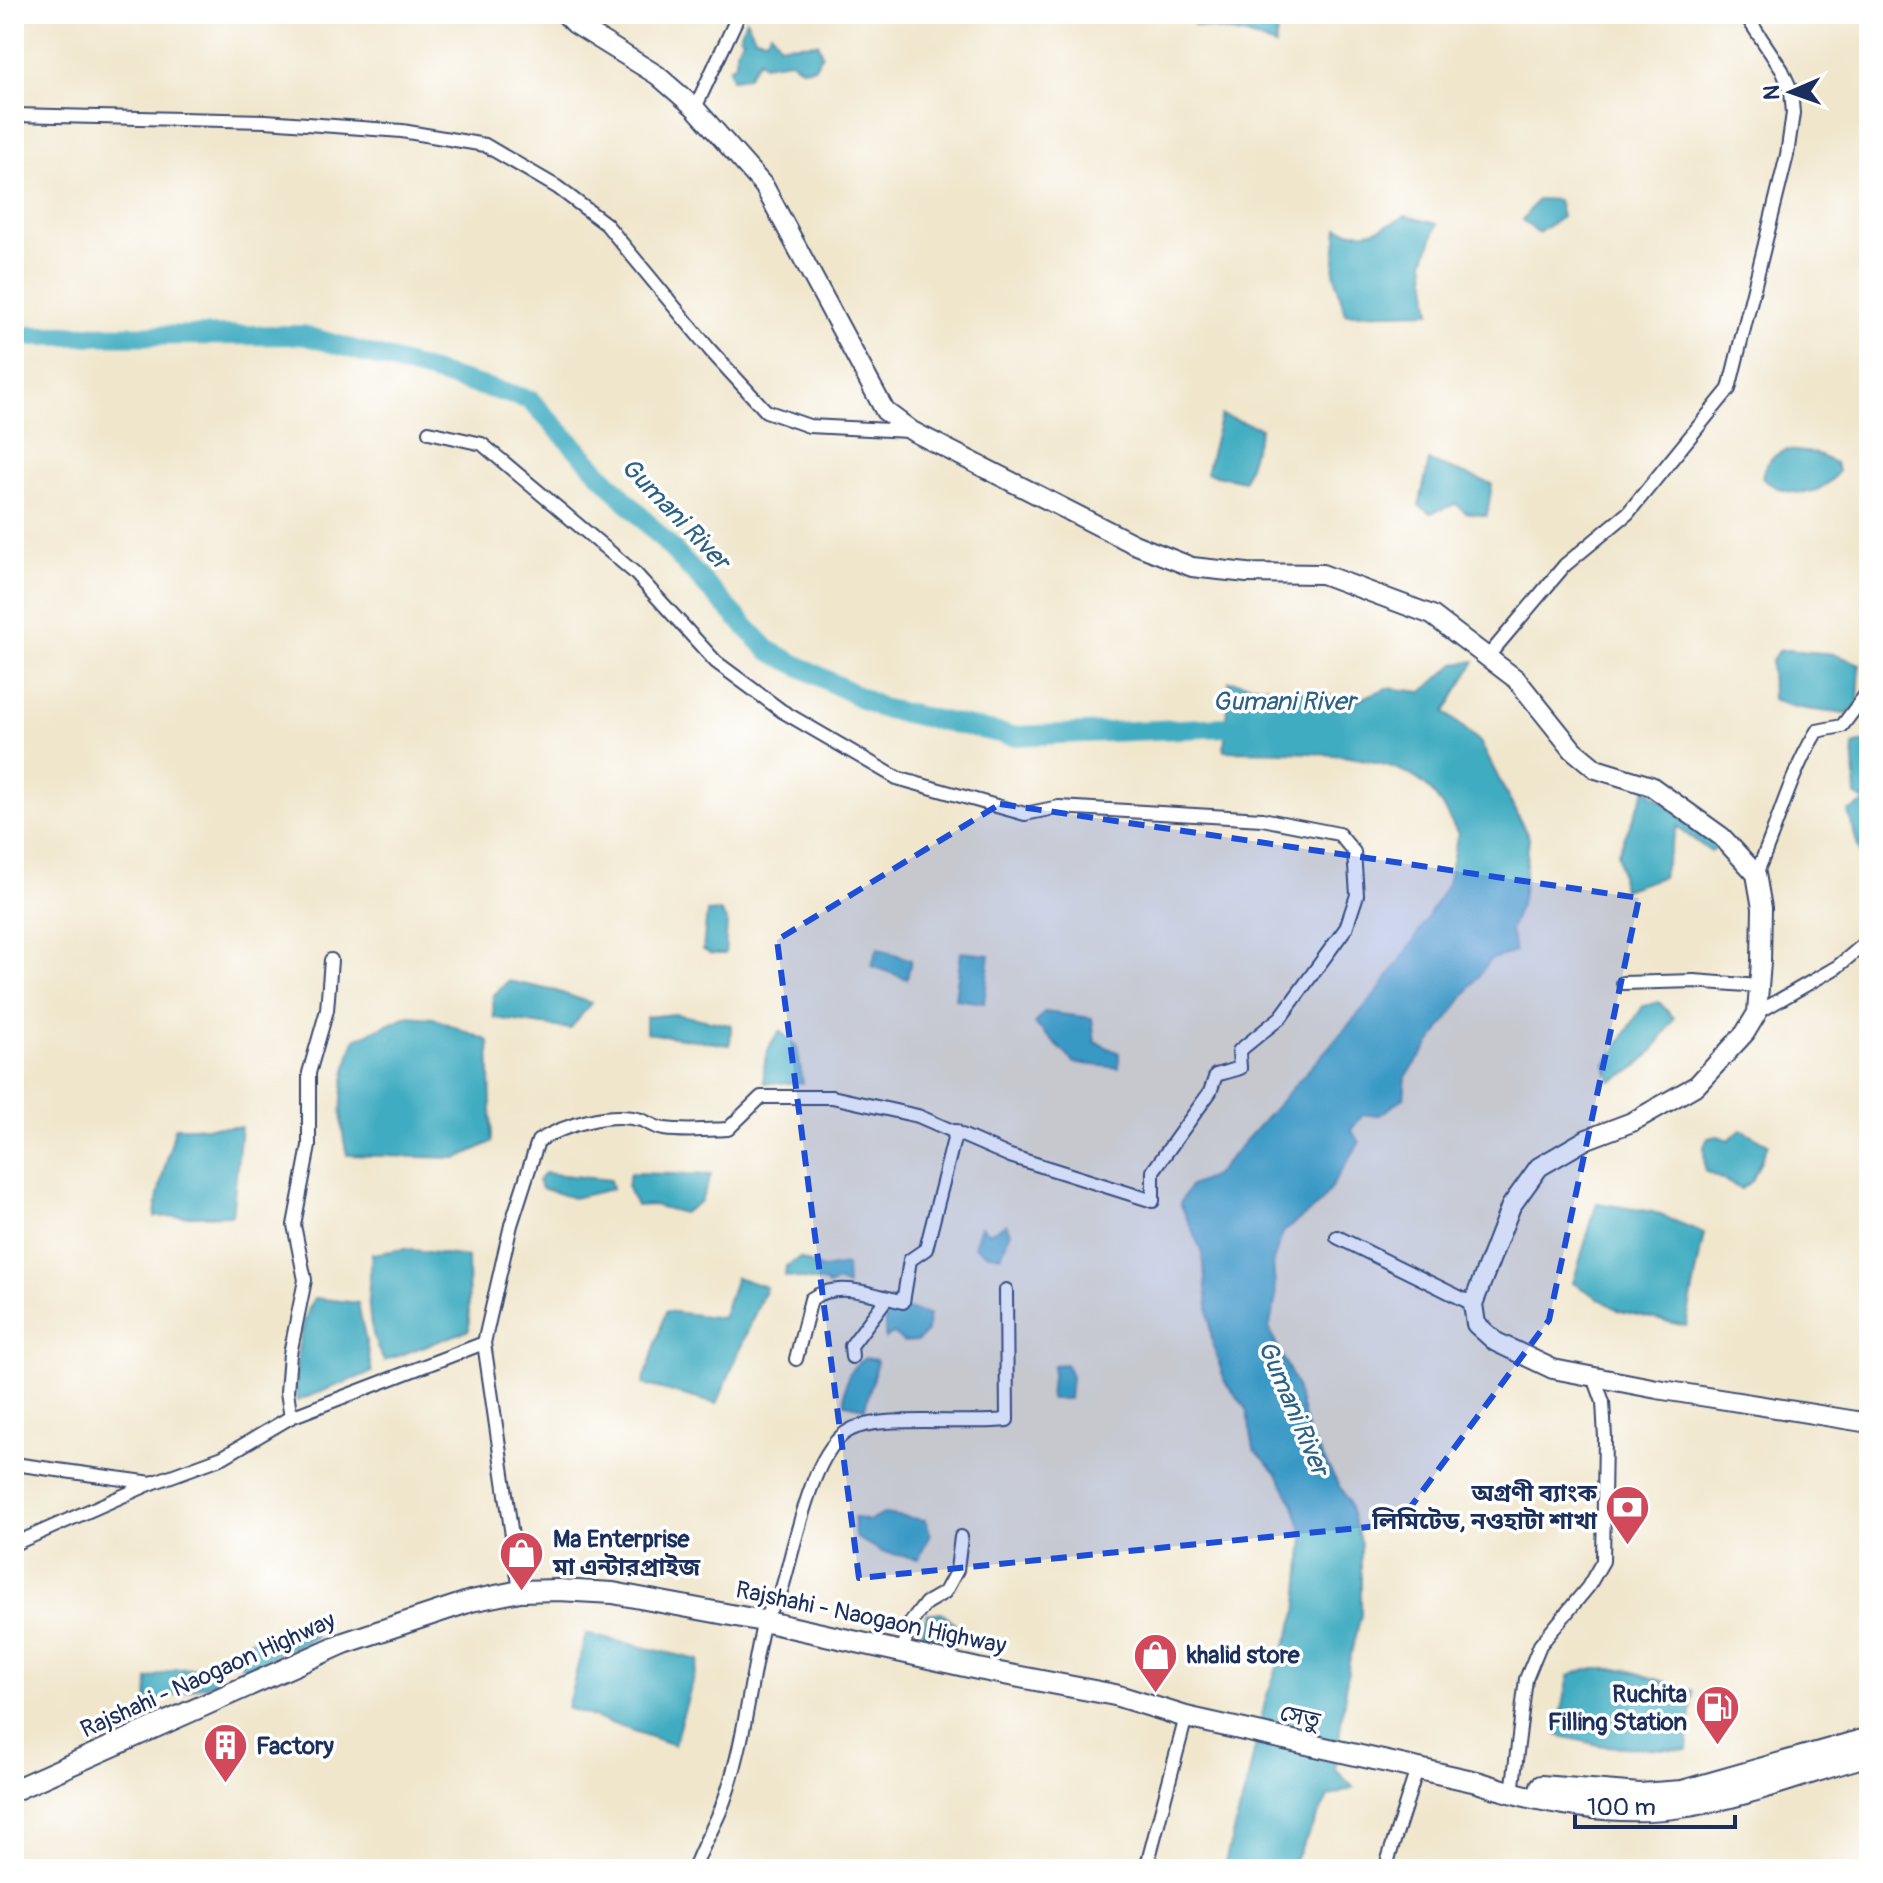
<svg xmlns="http://www.w3.org/2000/svg" width="1883" height="1883" font-family="Pangolin,'Noto Sans Bengali',sans-serif">
<style>
.water{fill:#41acc1;stroke:#2e6e90;stroke-width:2}
.lines{fill:none;stroke-linecap:round;stroke-linejoin:round}
.river{stroke:#41acc1;stroke-width:20}
.street-casing{stroke:#3b4a6e;stroke-width:16}
.secondary-casing{stroke:#3b4a6e;stroke-width:22}
.primary-casing{stroke:#3b4a6e;stroke-width:24}
.street{stroke:#fff;stroke-width:12}
.secondary{stroke:#fff;stroke-width:18}
.primary{stroke:#fff;stroke-width:20}
.marked{fill:#1d4ed8;fill-opacity:0.2;stroke:#1d4ed8;stroke-width:6;stroke-dasharray:16 10;stroke-linejoin:round}
.labels{text-anchor:middle;dominant-baseline:central;stroke-width:7;stroke-linejoin:round;paint-order:stroke}
.poi-label{font-size:24px;font-weight:bold;fill:#1b2f5e;stroke:#fff;text-anchor:start}
.street-label{font-size:24px;fill:#1b2f5e;stroke:#fff}
.water-label{font-size:26px;font-style:italic;fill:#2a6186;stroke:#fff}
</style>
<rect width="100%" height="100%" fill="#fff"/>
<filter id="ink" filterUnits="userSpaceOnUse"><feTurbulence type="fractalNoise" baseFrequency=".0125" numOctaves="2"/><feDisplacementMap in="SourceGraphic" scale="16" xChannelSelector="R" yChannelSelector="G"/><feConvolveMatrix kernelMatrix="1 2 1 2 8 2 1 2 1" color-interpolation-filters="sRGB"/></filter>
<filter id="wash" filterUnits="userSpaceOnUse"><feTurbulence type="fractalNoise" baseFrequency=".006" numOctaves="4" result="noise"/><feDisplacementMap in="SourceGraphic" scale="32" xChannelSelector="R" yChannelSelector="G"/><feGaussianBlur stdDeviation="1.8" result="paint"/><feColorMatrix in="noise" values="0 0 0 0 0 0 0 0 0 0 0 0 0 0 0 0 0 1.4 0 .05"/><feComposite in="paint" operator="in"/></filter>
<g filter="url(#wash)">
<rect width="100%" height="100%" fill="#f0e6cc"/>
<g class="water">
<polygon points="1196,14 1279,14 1275,46 1247,35 1194,25"/>
<polygon points="746,19 755,37 766,39 771,32 780,45 818,43 822,55 815,67 803,69 790,61 763,65 759,60 747,77 732,79 729,68 736,63 736,50 743,39 740,36"/>
<polygon points="1538,199 1558,200 1562,217 1538,233 1522,220"/>
<path d="M 1406,216 L 1437,224 L 1424,262 L 1431,312 L 1345,314 L 1334,272 L 1338,228 C 1365,238 1382,229 1406,216 Z"/>
<polygon points="1221,415 1261,428 1244,481 1206,473"/>
<path d="M 1786,450 L 1814,453 L 1835,463 L 1838,471 C 1821,500 1785,497 1762,478 C 1764,462 1772,456 1786,450 Z"/>
<polygon points="1429,461 1492,484 1487,516 1465,512 1456,504 1431,513 1419,506"/>
<path d="M 1788,650 L 1834,654 L 1860,664 L 1858,706 L 1846,714 C 1820,710 1796,710 1772,699 L 1771,662 L 1778,651 Z"/>
<path d="M 1475,661 L 1445,712 L 1480,742 L 1529,838 L 1522,900 L 1510,930 L 1515,952 L 1490,960 L 1406,1077 L 1404,1098 L 1380,1115 L 1363,1115 L 1351,1130 L 1360,1142 L 1321,1203 L 1283,1232 L 1273,1262 L 1276,1297 L 1269,1329 L 1295,1382 L 1308,1433 L 1348,1501 L 1361,1544 L 1361,1615 L 1349,1662 L 1335,1769 L 1354,1788 L 1328,1797 L 1290,1869 L 1223,1869 L 1246,1788 L 1266,1698 L 1297,1613 L 1304,1538 L 1294,1505 L 1276,1472 L 1254,1449 L 1246,1408 L 1225,1382 L 1212,1342 L 1202,1252 L 1180,1203 L 1190,1186 L 1214,1176 L 1376,994 L 1413,942 L 1447,884 L 1458,834 C 1450,820 1442,804 1432,792 C 1394,747 1279,752 1224,751 L 1229,681 L 1358,700 L 1387,688 L 1422,692 L 1455,664 Z"/>
<polygon points="1869,740 1869,798 1862,800 1856,796 1853,745"/>
<polygon points="1646,788 1719,847 1711,852 1677,827 1662,877 1623,890 1618,853"/>
<polygon points="1869,800 1869,853 1860,853 1848,812"/>
<polygon points="720,911 727,921 725,954 711,954 703,950 707,912"/>
<polygon points="878,948 911,960 907,979 871,966"/>
<polygon points="961,952 990,955 984,1003 955,999"/>
<polygon points="508,981 556,991 591,1003 570,1029 494,1018 493,996"/>
<path d="M 1659,1002 L 1674,1018 C 1656,1048 1645,1068 1610,1081 L 1606,1064 L 1643,1006 Z"/>
<polygon points="1044,1012 1092,1018 1095,1042 1119,1053 1119,1068 1075,1063 1035,1024"/>
<polygon points="675,1014 731,1025 730,1045 646,1033 646,1017"/>
<path d="M 407,1016 L 433,1018 L 489,1041 L 492,1142 L 458,1158 L 347,1155 C 337,1115 341,1079 355,1039 Z"/>
<path d="M 780,1031 L 797,1047 L 803,1083 L 764,1083 C 763,1063 766,1047 780,1031 Z"/>
<path d="M 175,1127 L 241,1127 L 232,1215 L 155,1217 C 157,1186 169,1158 175,1127 Z"/>
<polygon points="1741,1129 1768,1144 1752,1181 1741,1189 1705,1171 1704,1146 1708,1138 1718,1136 1729,1140"/>
<polygon points="544,1173 610,1180 612,1189 573,1198 541,1188 538,1181"/>
<polygon points="630,1173 711,1175 701,1201 683,1213 653,1205 636,1206 627,1186"/>
<polygon points="1597,1203 1653,1212 1704,1233 1686,1326 1620,1311 1573,1283"/>
<polygon points="1006,1224 1010,1232 1001,1256 985,1253 974,1246 981,1226 989,1233"/>
<path d="M 404,1249 L 468,1257 L 469,1330 L 384,1361 C 365,1329 367,1290 372,1254 Z"/>
<polygon points="800,1258 822,1269 846,1265 847,1286 838,1282 828,1286 826,1283 785,1276 786,1266"/>
<polygon points="736,1277 766,1287 717,1404 643,1384 666,1311 722,1318"/>
<path d="M 314,1298 L 358,1303 L 372,1372 L 297,1401 C 294,1367 298,1329 314,1298 Z"/>
<polygon points="892,1305 929,1315 927,1331 918,1341 903,1342 893,1334 885,1339 885,1316"/>
<path d="M 865,1358 L 876,1360 L 877,1363 L 865,1408 L 845,1404 C 844,1384 846,1369 865,1358 Z"/>
<polygon points="1066,1364 1071,1376 1069,1399 1050,1399 1053,1365"/>
<polygon points="884,1514 925,1520 930,1533 919,1559 882,1552 855,1537 854,1517 869,1521"/>
<polygon points="941,1612 958,1627 948,1642 922,1633 927,1614"/>
<polygon points="303,1619 316,1637 243,1670 235,1646"/>
<polygon points="586,1634 699,1660 674,1745 567,1708"/>
<polygon points="212,1668 215,1682 147,1704 148,1679 176,1669"/>
<polygon points="1586,1669 1625,1669 1693,1691 1687,1750 1603,1746 1557,1735 1569,1676"/>
</g>
<g class="lines">
<polyline class="river" points="14,336 303,335 530,400 768,650 881,708 1013,736 1252,726"/>
</g>
</g>
<g filter="url(#ink)">
<g class="lines">
<defs>
<g id="street">
<polyline points="695,108 739,14"/>
<polyline points="14,115 266,121 402,131 485,145 557,187 606,224 710,350 766,411 809,426 909,431"/>
<path d="M 429,432 L 482,444 L 635,573 L 716,662 L 782,711 L 897,778 L 1025,814 L 1059,807 L 1262,819 L 1339,834 L 1354,852 L 1357,895 L 1346,928 L 1281,1017 L 1239,1051 L 1240,1068 L 1216,1075 L 1210,1092 L 1153,1171 L 1153,1201 L 1010,1156 L 918,1116 L 832,1097 L 761,1097 L 728,1129 C 706,1130 685,1132 664,1129 C 655,1128 649,1123 641,1120 C 609,1111 565,1125 538,1141 L 511,1225 L 484,1343 L 520,1591"/>
<polyline points="1489,655 1565,565 1628,513 1729,389 1787,155 1793,113 1791,90 1782,70 1745,14"/>
<path d="M 1756,874 C 1777,828 1788,780 1814,736 L 1817,731 L 1842,726 L 1869,690"/>
<polyline points="1623,983 1694,981 1759,986"/>
<polyline points="1757,1013 1837,967 1869,940"/>
<polyline points="1337,1237 1473,1304"/>
<polyline points="852,1357 851,1346 887,1298"/>
<path d="M 796,1359 L 811,1299 C 838,1280 874,1295 903,1302 L 910,1260 L 926,1249 L 956,1131"/>
<polyline points="291,1417 287,1392 290,1354 305,1280 294,1225 309,1146 309,1073 327,1010 331,960"/>
<polyline points="14,1464 152,1483"/>
<polyline points="14,1544 152,1483 223,1457 291,1417 484,1343"/>
<polyline points="903,1651 909,1625 926,1603 945,1592 957,1570 961,1537"/>
<polyline points="1512,1793 1526,1679 1540,1645 1588,1587 1603,1561 1605,1438 1603,1402 1594,1377"/>
<path d="M 694,1869 C 701,1848 713,1829 721,1809 C 744,1750 749,1686 763,1625 C 766,1612 777,1601 782,1588 C 795,1548 811,1450 850,1430 C 881,1414 969,1425 1007,1420 L 1006,1290"/>
<polyline points="1146,1869 1186,1717"/>
<polyline points="1385,1869 1417,1769"/>
</g>
<polyline id="secondary" points="565,14 575,24 657,75 695,108 764,186 885,411 912,431 1134,544 1192,567 1247,573 1322,574 1432,615 1516,679 1573,750 1596,769 1651,786 1722,837 1756,874 1762,908 1761,962 1757,1013 1745,1033 1697,1085 1632,1122 1587,1139 1539,1167 1511,1206 1473,1304 1476,1324 1496,1342 1553,1369 1657,1389 1869,1423"/>
<g id="primary">
<polyline points="1541,1786 1640,1794 1682,1791 1869,1738"/>
<path d="M 14,1790 L 344,1643 L 471,1601 L 520,1591 L 558,1590 L 613,1593 L 763,1621 L 978,1669 L 1115,1695 L 1186,1717 L 1477,1782 C 1540,1803 1615,1817 1681,1807 C 1745,1798 1808,1772 1869,1755"/>
</g>
</defs>
<use href="#street" class="street-casing"/>
<use href="#secondary" class="secondary-casing"/>
<use href="#primary" class="primary-casing"/>
<use href="#street" class="street"/>
<use href="#secondary" class="secondary"/>
<use href="#primary" class="primary"/>
</g>
</g>
<path class="marked" d="M 1000,804 L 1639,898 L 1549,1320 L 1398,1524 L 859,1578 L 777,940 Z"/>
<defs>
<symbol id="bank-pin" viewBox="-11 -11 22 30"><path d="M0 17L-7.5 6A9.5 9.5 0 1 1 7.5 6Z" fill="#d1495b" stroke="#fff"/><path d="M-6-4H6V4H-6ZM0-2.3a2.3 2.3 0 1 0 0 4.6a2.3 2.3 0 1 0 0-4.6Z" fill="#fff"/></symbol>
<symbol id="shop-pin" viewBox="-11 -11 22 30"><path d="M0 17L-7.5 6A9.5 9.5 0 1 1 7.5 6Z" fill="#d1495b" stroke="#fff"/><path d="M-5-2.5h2.3a2.7 3.5 0 0 1 5.4 0H5L5.5 6h-11ZM-1.5-2.5h3a1.5 2.3 0 0 0-3 0Z" fill="#fff"/></symbol>
<symbol id="fuel-pin" viewBox="-11 -11 22 30"><path d="M0 17L-7.5 6A9.5 9.5 0 1 1 7.5 6Z" fill="#d1495b" stroke="#fff"/><path d="M-5.5-6h7V0h2V4h1.3V-2.5L3-4.5l.8-.8L6-3V5H2.5V1h-1V6h-7ZM-4.2-4.7v3.2H.2V-4.7Z" fill="#fff"/></symbol>
<symbol id="building-pin" viewBox="-11 -11 22 30"><path d="M0 17L-7.5 6A9.5 9.5 0 1 1 7.5 6Z" fill="#d1495b" stroke="#fff"/><path d="M-4-6H4V6H1V3H-1V6H-4ZM-2.5-4.3h1.7v1.8h-1.7ZM.8-4.3h1.7v1.8H.8ZM-2.5-1h1.7V.8h-1.7ZM.8-1h1.7V.8H.8Z" fill="#fff"/></symbol>
</defs>
<g fill-rule="evenodd">
<use href="#bank-pin" x="1602" y="1482" width="51" height="69"/>
<use href="#shop-pin" x="496" y="1528" width="51" height="69"/>
<use href="#shop-pin" x="1130" y="1630" width="51" height="69"/>
<use href="#fuel-pin" x="1692" y="1682" width="51" height="69"/>
<use href="#building-pin" x="200" y="1720" width="51" height="69"/>
</g>
<g class="labels">
<g class="poi-label">
<text x="1597" y="1493" text-anchor="end">অগ্রণী ব্যাংক<tspan x="1597" dy="28">লিমিটেড, নওহাটা শাখা</tspan></text>
<text x="553" y="1539">Ma Enterprise<tspan x="553" dy="28">মা এন্টারপ্রাইজ</tspan></text>
<text x="1187" y="1655">khalid store</text>
<text x="1687" y="1694" text-anchor="end">Ruchita<tspan x="1687" dy="28">Filling Station</tspan></text>
<text x="256" y="1746">Factory</text>
</g>
<g class="street-label">
<text transform="translate(871 1618) rotate(12)">Rajshahi - Naogaon Highway</text>
<text transform="translate(208 1675) rotate(-24)">Rajshahi - Naogaon Highway</text>
<text transform="translate(1300 1717) rotate(13)">সেতু</text>
</g>
<g class="water-label">
<text transform="translate(675 514) rotate(46)">Gumani River</text>
<text x="1284" y="702">Gumani River</text>
<text transform="translate(1293 1408) rotate(67)">Gumani River</text>
</g>
</g>
<rect width="1883" height="1883" fill="none" stroke="#fff" stroke-width="48"/>
<g transform="translate(1791 92) rotate(268)" stroke="#ffffff" stroke-width="6" paint-order="stroke">
<path d="M0-6L14 30L0 20L-14 30Z" fill="#1b2f5e"/>
<text y="-12" font-size="22" font-weight="bold" text-anchor="middle" fill="#1b2f5e">N</text>
</g>
<path d="M1575 1815v12h160v-12" fill="none" stroke="#1b2f5e" stroke-width="4"/>
<text x="1587" y="1815" font-size="24" fill="#1b2f5e" stroke="#ffffff" stroke-width="6" paint-order="stroke">100 m</text>
</svg>
